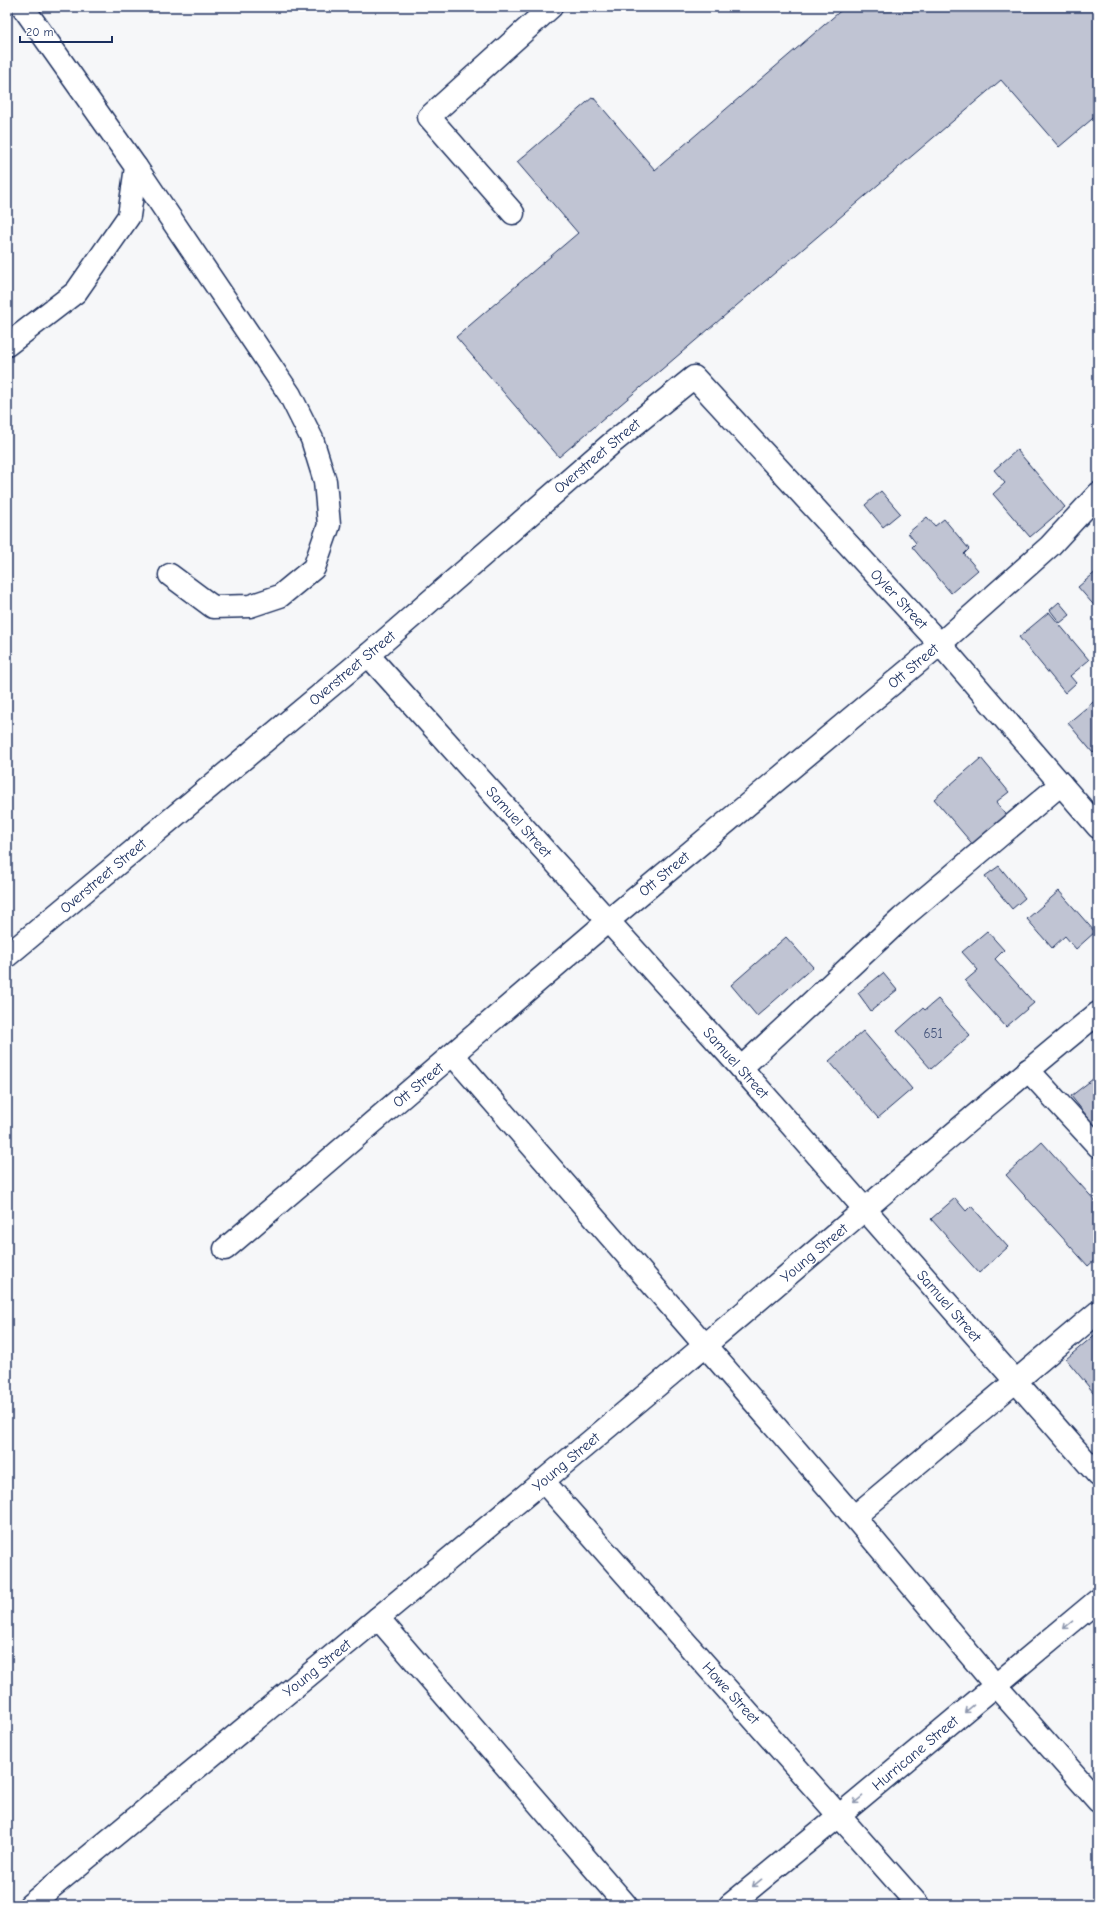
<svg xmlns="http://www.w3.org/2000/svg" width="1105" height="1912" font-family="'Comic Neue',sans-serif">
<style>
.building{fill:#c0c4d3;stroke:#1b2f5e}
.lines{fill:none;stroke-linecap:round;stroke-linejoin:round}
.minor-casing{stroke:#1b2f5e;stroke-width:25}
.minor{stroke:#fff;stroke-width:22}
.oneway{stroke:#8d97ae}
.labels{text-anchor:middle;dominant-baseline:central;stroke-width:3;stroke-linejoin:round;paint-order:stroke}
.number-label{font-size:13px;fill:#44547b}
.street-label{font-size:15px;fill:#1b2f5e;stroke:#fff}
</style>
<rect width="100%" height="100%" fill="#f6f7f9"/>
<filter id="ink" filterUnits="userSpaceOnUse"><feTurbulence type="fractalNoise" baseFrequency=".025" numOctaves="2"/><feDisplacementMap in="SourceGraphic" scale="8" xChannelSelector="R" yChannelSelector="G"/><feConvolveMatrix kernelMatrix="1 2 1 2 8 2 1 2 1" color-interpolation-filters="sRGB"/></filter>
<g filter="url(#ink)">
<g class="building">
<polygon points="845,7 1098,7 1098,114 1059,147 1001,80 559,457 456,337 578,233 517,162 593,97 655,170"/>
<polygon points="1017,450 1065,507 1030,537 993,494 1005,483 994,470"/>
<polygon points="881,491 900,513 883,527 865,505"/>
<polygon points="927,517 935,526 944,519 969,549 964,554 978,570 951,593 912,547 916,543 908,533"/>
<polygon points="1098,570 1098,610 1078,587"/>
<polygon points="1059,602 1070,615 1060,623 1050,610"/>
<polygon points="1049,612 1089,660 1070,676 1076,683 1065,693 1019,637"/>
<polygon points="1098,698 1098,748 1093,753 1068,723"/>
<polygon points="981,758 1009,792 996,802 1009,818 975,847 934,799"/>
<polygon points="999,866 1025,898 1012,909 985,876"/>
<polygon points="1059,891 1095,932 1076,949 1065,936 1052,948 1027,919"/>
<polygon points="987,931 1004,950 995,959 1034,1003 1006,1027 965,981 978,970 962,952"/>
<polygon points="786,937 813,967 757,1016 731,985"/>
<polygon points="883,973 897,990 871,1011 858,993"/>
<polygon points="938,999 970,1035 931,1069 897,1031 923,1008 925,1010"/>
<polygon points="863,1031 912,1089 878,1118 829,1061"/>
<polygon points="1098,1075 1098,1130 1071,1096"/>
<polygon points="1042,1142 1098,1204 1098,1257 1088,1266 1006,1175"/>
<polygon points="955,1198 966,1211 971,1206 1008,1247 979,1273 931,1219"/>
<polygon points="1098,1332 1098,1398 1066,1359"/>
</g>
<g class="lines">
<defs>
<g id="minor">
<polyline points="136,167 290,395 312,439 325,481 329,525 314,568 280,596 250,606 213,607 170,575"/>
<polyline points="513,213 429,117 551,7"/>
<polyline points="7,345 76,292 129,216 136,167 23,7"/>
<polyline points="368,655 741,1068 1098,1475"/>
<polyline points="7,956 368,655 612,443 694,377 940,644 1098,827"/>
<polyline points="453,1055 854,1517 996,1686 1098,1801"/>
<polyline points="741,1068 902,918 1061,784"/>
<polyline points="1028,1070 1098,1146"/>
<polyline points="225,1249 608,921 940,644 1050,546 1098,494"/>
<polyline points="543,1481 918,1905"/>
<polyline points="854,1517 1098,1312"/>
<polyline points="378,1618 626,1905"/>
<path d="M 30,1905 C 255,1720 480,1535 703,1347 C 835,1236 964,1122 1098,1013"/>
<polyline points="730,1905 840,1815 1098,1600"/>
</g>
</defs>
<use href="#minor" class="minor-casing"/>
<use href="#minor" class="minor"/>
</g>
<defs><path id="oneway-shaft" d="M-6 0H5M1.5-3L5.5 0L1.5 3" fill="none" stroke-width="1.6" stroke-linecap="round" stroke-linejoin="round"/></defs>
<g class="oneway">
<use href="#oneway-shaft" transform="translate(1068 1625) rotate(140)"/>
<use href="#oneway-shaft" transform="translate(969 1709) rotate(140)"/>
<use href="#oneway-shaft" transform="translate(858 1800) rotate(140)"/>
<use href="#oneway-shaft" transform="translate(757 1883) rotate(141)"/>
</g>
</g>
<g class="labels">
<g class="number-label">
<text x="933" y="1033">651</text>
</g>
<g class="street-label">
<text transform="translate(597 456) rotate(-40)">Overstreet Street</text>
<text transform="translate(899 599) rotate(47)">Oyler Street</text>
<text transform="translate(913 666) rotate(-40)">Ott Street</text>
<text transform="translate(352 668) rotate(-40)">Overstreet Street</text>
<text transform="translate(519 822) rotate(48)">Samuel Street</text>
<text transform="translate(664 874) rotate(-40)">Ott Street</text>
<text transform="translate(103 876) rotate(-40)">Overstreet Street</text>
<text transform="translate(736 1063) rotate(48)">Samuel Street</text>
<text transform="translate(418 1085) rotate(-40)">Ott Street</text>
<text transform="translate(814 1253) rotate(-40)">Young Street</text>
<text transform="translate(949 1306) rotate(49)">Samuel Street</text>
<text transform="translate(566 1462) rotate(-40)">Young Street</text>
<text transform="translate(317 1668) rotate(-39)">Young Street</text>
<text transform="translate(731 1693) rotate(48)">Howe Street</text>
<text transform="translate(915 1753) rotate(-40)">Hurricane Street</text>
</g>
</g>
<rect width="1105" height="1912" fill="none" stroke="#fff" stroke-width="24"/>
<rect x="12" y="12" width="1081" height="1888" fill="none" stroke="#1b2f5e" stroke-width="1.5" filter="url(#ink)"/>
<path d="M20 36v6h92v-6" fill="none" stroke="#1b2f5e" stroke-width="2"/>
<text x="26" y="36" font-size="12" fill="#1b2f5e" stroke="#ffffff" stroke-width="3" paint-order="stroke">20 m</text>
</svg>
